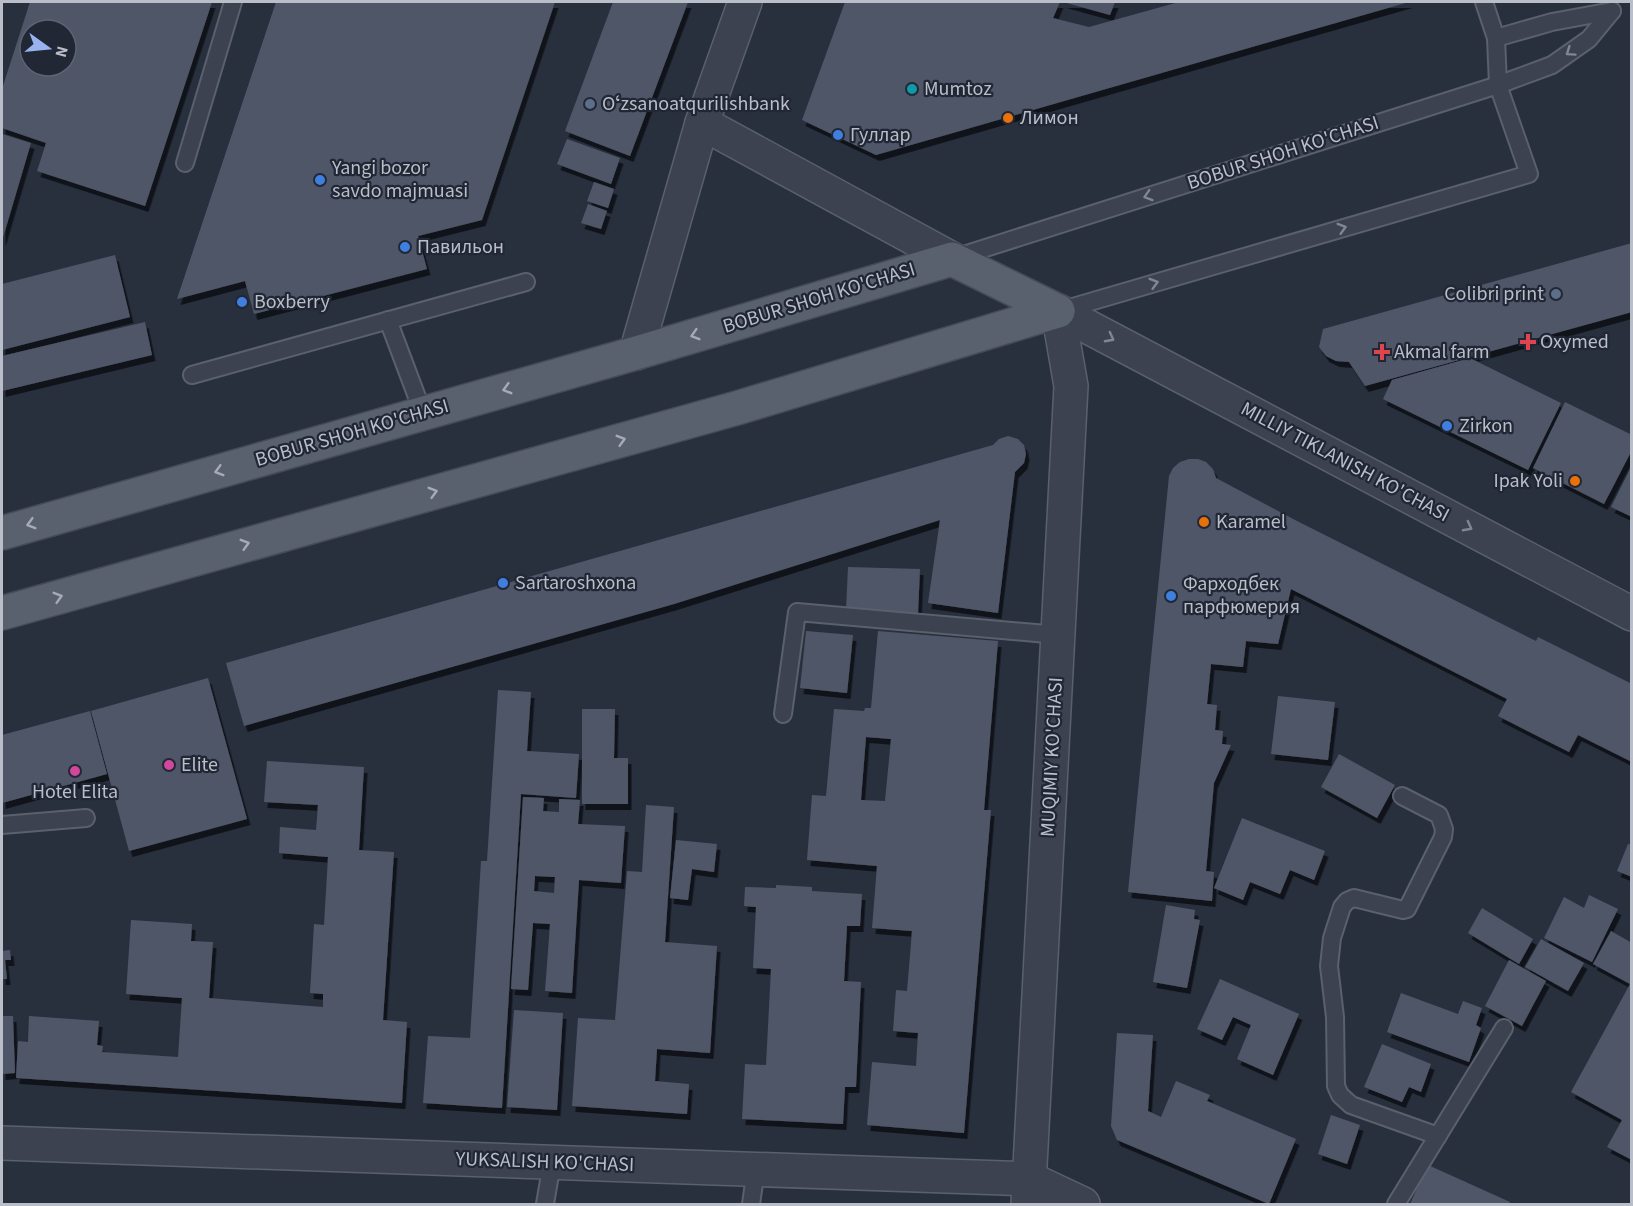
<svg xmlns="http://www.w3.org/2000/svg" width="1633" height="1206" font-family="'Source Sans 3',sans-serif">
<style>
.building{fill:#4f5767;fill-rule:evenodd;filter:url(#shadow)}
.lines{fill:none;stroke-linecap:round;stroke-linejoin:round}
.service-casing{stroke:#5a606c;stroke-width:20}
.minor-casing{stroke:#5a606c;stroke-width:36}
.tertiary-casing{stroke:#5a606c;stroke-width:36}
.primary-casing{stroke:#464b58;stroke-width:36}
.service{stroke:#3c424f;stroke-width:16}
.minor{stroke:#3c424f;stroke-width:33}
.tertiary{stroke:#3c424f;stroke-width:33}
.primary{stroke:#5a616e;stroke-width:33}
.oneway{stroke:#818692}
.oneway2{stroke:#a6abb7}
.culture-dot{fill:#0f9aa8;stroke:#212734;stroke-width:2}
.service-dot{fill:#5c6f8a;stroke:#212734;stroke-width:2}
.food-dot{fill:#e8710a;stroke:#212734;stroke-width:2}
.shop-dot{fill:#3f7fe0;stroke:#212734;stroke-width:2}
.health-dot{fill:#e0444e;stroke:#212734;stroke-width:2}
.hotel-dot{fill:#d1479c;stroke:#212734;stroke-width:2}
.labels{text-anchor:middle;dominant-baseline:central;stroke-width:4.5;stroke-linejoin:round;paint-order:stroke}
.poi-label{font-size:20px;fill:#b9bec9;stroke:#212734;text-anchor:start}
.street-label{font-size:20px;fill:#b9bec9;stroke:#212734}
</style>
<defs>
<filter id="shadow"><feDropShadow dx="3.5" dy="6" stdDeviation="0" flood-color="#0009"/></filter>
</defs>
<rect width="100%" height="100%" fill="#28303e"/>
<g class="building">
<path d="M 30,2 L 212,2 L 145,206 L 37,171 L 46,143 L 2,128 L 2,89 ZM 30,30 L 66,30 L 66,66 L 30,66 Z"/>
<polygon points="276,2 555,2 482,220 418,236 427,269 254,314 245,281 177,299"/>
<polygon points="613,2 688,2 630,156 565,131"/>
<polygon points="845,2 1060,2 1053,18 1089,27 1179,2 1409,2 876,155 802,120"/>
<polygon points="1063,2 1115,2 1110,15"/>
<polygon points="2,134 31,143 2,241"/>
<polygon points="567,139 620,158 611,184 557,164"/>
<polygon points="594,182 614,189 608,208 587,201"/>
<polygon points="588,204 607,211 601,229 581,223"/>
<polygon points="1632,243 1632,312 1365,386 1349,362 1336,361 1326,356 1319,347 1323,329"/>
<polygon points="115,255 130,317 2,350 2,284"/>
<polygon points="145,322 152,355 2,391 2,356"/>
<polygon points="1470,358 1561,403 1528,470 1383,399 1392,380"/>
<polygon points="1565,402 1632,435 1632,450 1604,504 1533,468"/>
<polygon points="1008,436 1018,439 1024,445 1026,454 1024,463 1015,472 998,613 928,603 940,520 674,604 244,726 226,663 993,445 999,439"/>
<polygon points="1189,459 1198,459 1206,462 1213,469 1216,478 1297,521 1536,641 1538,637 1632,684 1632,762 1578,735 1569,752 1498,716 1507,699 1291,589 1278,644 1246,641 1243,667 1211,664 1207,704 1217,705 1215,730 1223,731 1222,744 1231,745 1214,783 1206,871 1214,872 1212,901 1128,892 1169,476 1173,468 1180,462"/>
<polygon points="1632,465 1632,517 1611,507"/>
<polygon points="848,567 920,569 918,614 846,611"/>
<polygon points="806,631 853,635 847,693 800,688"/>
<path d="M 878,631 L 998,641 L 984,810 L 991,810 L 964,1133 L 867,1125 L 872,1062 L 916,1066 L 918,1033 L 893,1031 L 896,990 L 907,991 L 912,931 L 872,928 L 877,866 L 807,860 L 812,795 L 826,796 L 834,709 L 864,711 L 865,708 L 871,708 ZM 866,737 L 891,739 L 885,801 L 861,800 Z"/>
<polygon points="208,678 247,819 129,851 91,711"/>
<polygon points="498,690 531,692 527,751 579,754 576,798 521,794 502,1108 423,1103 428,1036 470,1038 481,861 487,861"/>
<polygon points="1278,696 1335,702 1328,760 1271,754"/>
<polygon points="582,709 615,709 614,758 628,758 628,804 582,804"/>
<polygon points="90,711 107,774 2,803 2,735"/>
<polygon points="1339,754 1395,785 1377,818 1321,787"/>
<polygon points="267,761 364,767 359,850 394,852 383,1020 407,1022 402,1103 16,1078 18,1041 28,1042 29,1016 99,1021 97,1045 103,1046 102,1052 178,1057 182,998 126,994 131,920 192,924 191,941 213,942 209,998 323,1007 323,994 310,993 314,924 324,925 328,857 279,853 280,827 316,830 318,805 264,802"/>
<path d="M 523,797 L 544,798 L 543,811 L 559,812 L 559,799 L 580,800 L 578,824 L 625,826 L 621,883 L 579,880 L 572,993 L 545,991 L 550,924 L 533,923 L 528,990 L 511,989 ZM 535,876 L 555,877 L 554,893 L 534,891 Z"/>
<polygon points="646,805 674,807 665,942 717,946 710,1053 657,1049 655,1081 689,1084 687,1114 572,1106 578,1018 615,1020 627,871 642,872"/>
<polygon points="1242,818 1325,851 1314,880 1290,870 1280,894 1250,882 1243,900 1214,888"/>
<polygon points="676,840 717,844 714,872 692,869 688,900 670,898"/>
<polygon points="1628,844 1632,845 1632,877 1617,871"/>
<polygon points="776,885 812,887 812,891 862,894 860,926 847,926 844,981 861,982 856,1087 845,1087 843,1124 742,1119 745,1064 766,1065 771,969 753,968 756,907 744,906 745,887 776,888"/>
<polygon points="1589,895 1618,909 1592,962 1544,938 1564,897 1584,908"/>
<polygon points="1166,905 1195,910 1194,919 1200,920 1187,988 1153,982"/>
<polygon points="1482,908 1533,939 1519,964 1468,933"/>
<polygon points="1611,931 1632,943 1632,1160 1607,1147 1622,1120 1571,1092 1630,984 1593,964"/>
<polygon points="1541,939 1584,963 1568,991 1525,967"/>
<polygon points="10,950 11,960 5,960 7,979 2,979 2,951"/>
<polygon points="1509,960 1546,981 1522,1026 1485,1006"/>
<polygon points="1220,979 1299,1014 1273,1075 1237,1059 1251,1025 1233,1017 1222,1040 1197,1029"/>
<polygon points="1401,993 1458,1014 1463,1001 1482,1008 1476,1025 1481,1028 1469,1062 1387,1032"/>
<polygon points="514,1010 563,1013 557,1110 507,1107"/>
<polygon points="2,1016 13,1016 15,1073 2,1074"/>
<polygon points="1117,1033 1153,1035 1148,1111 1161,1117 1176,1081 1210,1095 1207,1101 1296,1139 1269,1204 1117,1140 1111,1126"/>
<polygon points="1382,1044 1431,1064 1421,1092 1409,1087 1402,1102 1364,1087"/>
<polygon points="1331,1115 1360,1125 1347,1164 1318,1154"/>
<polygon points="1428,1165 1510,1202 1509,1204 1410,1204"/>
</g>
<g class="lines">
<defs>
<g id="service">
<polyline points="1484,2 1496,38"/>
<polyline points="185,163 233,2"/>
<polyline points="954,258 1498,85 1552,65 1589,39 1612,11"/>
<polyline points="1059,311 1529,174 1498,85 1496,38 1552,22 1612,11"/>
<polyline points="388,320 423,413"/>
<polyline points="192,375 526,282"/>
<polyline points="783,714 797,612 1058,635"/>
<polyline points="1402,796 1439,815 1444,829 1443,837 1407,909 1403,910 1354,898 1347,901 1342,907 1332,938 1329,966 1335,1017 1336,1086 1340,1095 1351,1105 1438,1136"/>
<polyline points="2,825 86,818"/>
<polyline points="545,1204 552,1163"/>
<polyline points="751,1204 756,1169"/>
<polyline points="1396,1204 1504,1028"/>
</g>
<g id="minor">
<polyline points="702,123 952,259"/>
<polyline points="2,1143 1030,1179 1083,1204"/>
</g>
<g id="tertiary">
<polyline points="1058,311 1632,614"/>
<polyline points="636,353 702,123 745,2"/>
<polyline points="1028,1204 1071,386 1058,311"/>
</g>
<g id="primary">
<polyline points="2,533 636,353 952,259 1058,311"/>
<polyline points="2,613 737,408 1058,311"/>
</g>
</defs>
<use href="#service" class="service-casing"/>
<use href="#minor" class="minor-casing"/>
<use href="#tertiary" class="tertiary-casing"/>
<use href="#primary" class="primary-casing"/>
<use href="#service" class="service"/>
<use href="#minor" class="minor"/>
<use href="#tertiary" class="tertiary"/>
<use href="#primary" class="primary"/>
</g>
<defs><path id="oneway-chevron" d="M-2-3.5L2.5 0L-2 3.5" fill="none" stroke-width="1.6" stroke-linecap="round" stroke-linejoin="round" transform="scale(1.5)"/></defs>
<g class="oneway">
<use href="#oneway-chevron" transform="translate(1570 52) rotate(145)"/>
<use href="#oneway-chevron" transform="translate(1148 196) rotate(162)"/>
<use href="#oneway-chevron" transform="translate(1342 228) rotate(-16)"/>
<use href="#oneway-chevron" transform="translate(1154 283) rotate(-16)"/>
<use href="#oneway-chevron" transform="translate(1110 338) rotate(28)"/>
<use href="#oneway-chevron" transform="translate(1468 527) rotate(28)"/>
</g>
<g class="oneway2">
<use href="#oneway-chevron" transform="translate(695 335) rotate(163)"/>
<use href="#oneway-chevron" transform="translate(507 389) rotate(164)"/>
<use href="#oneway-chevron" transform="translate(621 440) rotate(-16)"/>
<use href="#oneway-chevron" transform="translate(219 471) rotate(164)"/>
<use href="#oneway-chevron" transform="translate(433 492) rotate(-16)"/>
<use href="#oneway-chevron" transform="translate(31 524) rotate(164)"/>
<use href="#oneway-chevron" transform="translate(245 544) rotate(-16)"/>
<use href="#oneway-chevron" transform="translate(58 597) rotate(-16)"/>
</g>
<circle class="culture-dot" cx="912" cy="89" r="6"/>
<g class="service-dot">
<circle cx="590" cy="104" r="6"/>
<circle cx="1556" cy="294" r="6"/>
</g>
<g class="food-dot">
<circle cx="1008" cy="118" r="6"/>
<circle cx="1575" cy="481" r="6"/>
<circle cx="1204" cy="522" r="6"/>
</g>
<g class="shop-dot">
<circle cx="838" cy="135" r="6"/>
<circle cx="320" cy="180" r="6"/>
<circle cx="405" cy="247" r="6"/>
<circle cx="242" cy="302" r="6"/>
<circle cx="1447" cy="426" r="6"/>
<circle cx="503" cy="583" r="6"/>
<circle cx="1171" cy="596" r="6"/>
</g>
<g class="health-dot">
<path d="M1525 333h6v6h6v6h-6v6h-6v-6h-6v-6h6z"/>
<path d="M1379 343h6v6h6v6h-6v6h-6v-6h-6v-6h6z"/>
</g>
<g class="hotel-dot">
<circle cx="169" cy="765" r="6"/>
<circle cx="75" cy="771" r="6"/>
</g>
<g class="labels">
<g class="poi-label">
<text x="924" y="89">Mumtoz</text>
<text x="602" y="104">Oʻzsanoatqurilishbank</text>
<text x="1020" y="118">Лимон</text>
<text x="850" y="135">Гуллар</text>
<text x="332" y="168">Yangi bozor<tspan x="332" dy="23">savdo majmuasi</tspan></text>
<text x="417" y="247">Павильон</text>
<text x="1544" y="294" text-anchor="end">Colibri print</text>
<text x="254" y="302">Boxberry</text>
<text x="1540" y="342">Oxymed</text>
<text x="1394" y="352">Akmal farm</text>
<text x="1459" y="426">Zirkon</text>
<text x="1563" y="481" text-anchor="end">Ipak Yoli</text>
<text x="1216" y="522">Karamel</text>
<text x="515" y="583">Sartaroshxona</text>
<text x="1183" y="584">Фарходбек<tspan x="1183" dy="23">парфюмерия</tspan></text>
<text x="181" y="765">Elite</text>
<text x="75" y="792" text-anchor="middle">Hotel Elita</text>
</g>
<g class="street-label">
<text transform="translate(1283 153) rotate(-18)">BOBUR SHOH KO'CHASI</text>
<text transform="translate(819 298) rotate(-17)">BOBUR SHOH KO'CHASI</text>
<text transform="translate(352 433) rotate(-16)">BOBUR SHOH KO'CHASI</text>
<text transform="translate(1345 462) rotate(28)">MILLIY TIKLANISH KO'CHASI</text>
<text transform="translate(1052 757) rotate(-87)">MUQIMIY KO'CHASI</text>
<text transform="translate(545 1162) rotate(2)">YUKSALISH KO'CHASI</text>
</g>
</g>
<rect width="1633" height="1206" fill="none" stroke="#b9bec9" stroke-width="6"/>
<g transform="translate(48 48) rotate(105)"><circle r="28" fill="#212734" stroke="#5e6370" stroke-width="1.5"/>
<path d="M0-4.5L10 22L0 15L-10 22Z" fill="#98b3ef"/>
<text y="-9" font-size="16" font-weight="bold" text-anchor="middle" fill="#b9bec9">N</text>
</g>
</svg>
